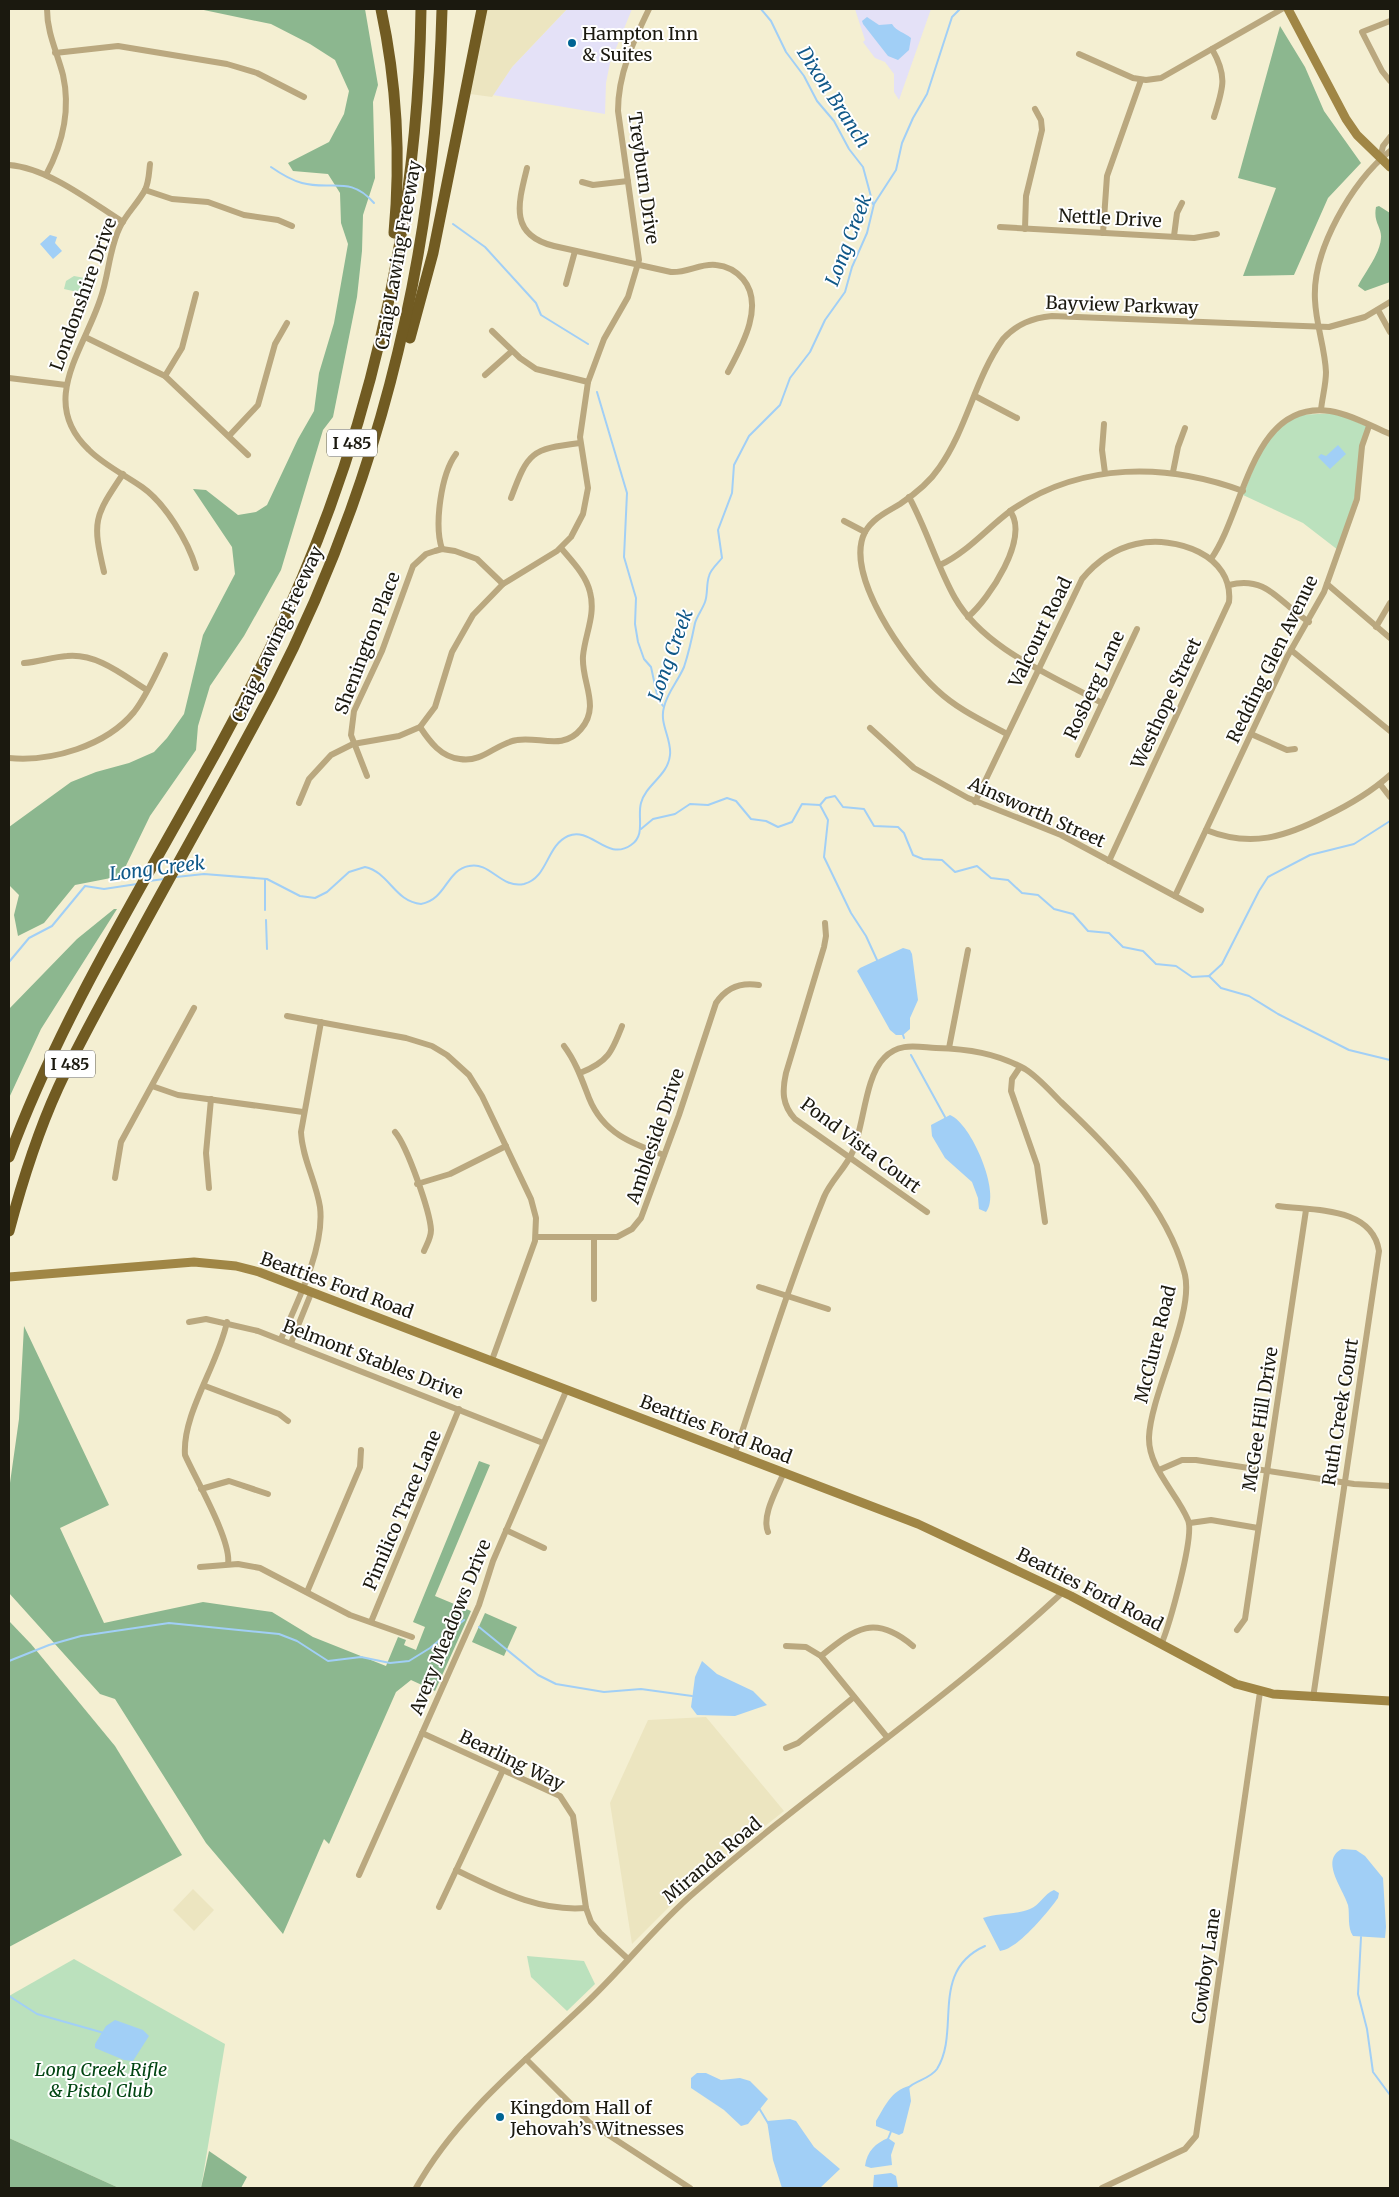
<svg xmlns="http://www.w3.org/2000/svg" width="1399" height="2197" font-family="Merriweather,serif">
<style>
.commercial{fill:#e4e1f7}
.built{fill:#ece5c0}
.green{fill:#bbe1bd}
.forest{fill:#8cb78f}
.water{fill:#a1cff6}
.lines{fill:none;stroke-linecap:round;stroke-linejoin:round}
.stream{stroke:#a1cff6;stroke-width:2}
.street{stroke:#baa87f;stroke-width:6}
.secondary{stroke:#a08645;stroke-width:9}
.highway{stroke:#715b22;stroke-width:11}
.poi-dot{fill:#006493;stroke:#fff;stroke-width:2}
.labels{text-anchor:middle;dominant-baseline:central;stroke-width:4;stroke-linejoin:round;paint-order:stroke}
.shield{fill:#fff;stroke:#5f5e57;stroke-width:1}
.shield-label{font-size:16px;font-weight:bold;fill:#1b190f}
.poi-label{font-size:18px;fill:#1b190f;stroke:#fff;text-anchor:start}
.street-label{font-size:18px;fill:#1b190f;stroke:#fff}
.park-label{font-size:18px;font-style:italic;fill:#014512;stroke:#fff}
.water-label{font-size:19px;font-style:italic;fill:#105888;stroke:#fff}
</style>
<rect width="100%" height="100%" fill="#f4efd2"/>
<g class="commercial">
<polygon points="567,9 632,9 610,63 606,83 605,114 493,95 512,67"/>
<polygon points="855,9 931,9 899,100 894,92 894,74 885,62 875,58 863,42 865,40"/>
</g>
<g class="built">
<polygon points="486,9 567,9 512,67 492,97 470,94"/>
<polygon points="706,1717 784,1811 689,1887 632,1944 610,1803 648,1720"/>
<polygon points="193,1889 214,1910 194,1931 173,1910"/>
</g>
<g class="green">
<polygon points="74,276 90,279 86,294 64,289 66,281"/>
<polygon points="1336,413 1368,427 1358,486 1338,550 1303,523 1243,495 1257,460 1271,434 1299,415"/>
<polygon points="527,1956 584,1961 595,1984 567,2011 531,1977"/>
<polygon points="74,1959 225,2044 201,2188 119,2188 9,2138 9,1996"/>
</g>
<g class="forest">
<polygon points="199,9 365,9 378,85 373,102 375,178 363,215 362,251 357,297 333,417 323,430 281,570 244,636 210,686 198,726 196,750 150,816 121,876 75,885 44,923 18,936 14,915 19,895 9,885 9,827 71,782 96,772 129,763 154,752 167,738 184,714 203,635 235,574 232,547 193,489 206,490 238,515 256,512 267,505 298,439 314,411 319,373 334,323 348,244 341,223 340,193 328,174 293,171 288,163 329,142 344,114 349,91 335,60 310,44 271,24"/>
<polygon points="1280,26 1305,67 1324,111 1361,163 1328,198 1294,275 1243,276 1276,188 1238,178"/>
<path d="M 1379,206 L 1390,213 L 1390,282 L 1365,291 L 1358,286 C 1365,272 1380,254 1381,238 C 1382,227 1373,223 1376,207 Z"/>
<polygon points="114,909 117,909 41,1029 9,1098 9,1009 77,939"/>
<polygon points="24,1326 109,1505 60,1528 104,1623 203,1602 272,1612 313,1637 386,1666 398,1637 406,1640 404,1645 416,1650 425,1627 413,1622 479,1461 490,1465 435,1596 471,1611 435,1691 411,1680 396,1692 329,1844 324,1839 283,1934 206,1843 115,1699 100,1694 9,1593 9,1490 19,1419"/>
<polygon points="485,1613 517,1627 504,1656 472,1642"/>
<polygon points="9,1621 31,1644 115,1746 182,1855 9,1947"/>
<polygon points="9,2138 119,2188 9,2188"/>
<polygon points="209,2151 247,2177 241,2188 201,2188"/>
</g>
<g class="water">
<path d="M 867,17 L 879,25 L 892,24 C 897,32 904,32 911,38 L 909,50 L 898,60 L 888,56 L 863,24 L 862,21 Z"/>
<polygon points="50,235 57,237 55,243 62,251 53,259 40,244"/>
<polygon points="1338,445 1346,454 1330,469 1318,457 1321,454 1326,456"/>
<polygon points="903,948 910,950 912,954 918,1000 910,1018 910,1029 903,1035 896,1035 890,1030 857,971 860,968"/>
<path d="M 950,1115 C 971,1123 1002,1194 986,1212 L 979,1209 L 978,1198 L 972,1182 L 945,1158 L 932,1136 L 931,1125 Z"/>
<polygon points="702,1661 717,1674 753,1691 767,1705 735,1716 697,1715 691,1707 695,1677"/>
<path d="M 1342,1849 L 1356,1850 L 1365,1856 L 1383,1878 L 1386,1927 L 1385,1938 L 1353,1936 C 1347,1927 1350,1915 1348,1905 C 1344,1890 1319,1860 1342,1849 Z"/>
<path d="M 1054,1890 L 1059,1893 L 1058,1898 C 1048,1912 1017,1950 1000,1951 L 983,1918 C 998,1913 1015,1915 1030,1909 C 1040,1905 1044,1894 1054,1890 Z"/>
<polygon points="115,2020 143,2030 149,2036 133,2061 124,2060 95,2048 95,2044 106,2026"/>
<polygon points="697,2073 706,2073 721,2080 740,2078 750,2081 768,2099 748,2124 741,2126 724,2110 691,2088 691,2078"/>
<path d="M 909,2086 L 911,2101 L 903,2133 L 899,2135 L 876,2126 L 876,2121 C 885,2106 891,2091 909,2086 Z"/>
<polygon points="790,2119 796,2121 814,2147 840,2169 820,2188 782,2188 773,2160 767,2121"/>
<path d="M 888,2138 L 895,2143 L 891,2155 L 892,2165 L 871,2168 L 865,2166 C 867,2151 876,2143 888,2138 Z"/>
<polygon points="891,2173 896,2176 898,2188 873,2188 874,2175"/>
</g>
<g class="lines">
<g class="stream">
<polyline points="761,9 771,21 786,52 804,76 817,101 834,121 849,149 863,167 873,204"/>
<path d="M 271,167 C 281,174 291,180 302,183 C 331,191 350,175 374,203"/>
<polyline points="453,224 485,247 536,303 541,315 588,344"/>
<polyline points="597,392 627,493 624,557 636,598 635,624 638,642 644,659 651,667 658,699 663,706"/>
<polyline points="820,805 826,798 835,796 843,807 864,809 874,826 898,827 904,833 913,855 923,859 942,860 955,872 977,866 991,878 1008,880 1022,893 1038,895 1054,909 1073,914 1088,931 1109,933 1123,947 1143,951 1156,964 1176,966 1192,977 1209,976 1221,988 1249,996 1278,1014 1349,1050 1390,1060"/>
<polyline points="641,829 653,819 675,814 690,804 708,805 727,798 736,801 751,819 766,821 778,827 792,822 802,804 820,805 828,820 824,857 851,913 866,936 877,960"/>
<path d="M 176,877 L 204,874 L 267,879 L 300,896 L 315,898 L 327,892 L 349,872 L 365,867 C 389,872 395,902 421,904 C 447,899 446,870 469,866 C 490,861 501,889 524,884 C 548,878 546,846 568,836 C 591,826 607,862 631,845 C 646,835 637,817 641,803 C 646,784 668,776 670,755 C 672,739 659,724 664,707 C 667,693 678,681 684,667 C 689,652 692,638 695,623 C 697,616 702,610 705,602 C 708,594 706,585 709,576 C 710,570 718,563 722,558 L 718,530 L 732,493 L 734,465 L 749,436 L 780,405 L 790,378 L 810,352 L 825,320 L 845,292 L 852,267 L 867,233 L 874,204 L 896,170 L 902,143 L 913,118 L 927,94 L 952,17 L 960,9"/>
<polyline points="149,881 164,879"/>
<polyline points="265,910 265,879"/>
<polyline points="266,920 267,949"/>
<polyline points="9,962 29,938 52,926 85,886 104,889 137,884"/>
<polyline points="1209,976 1222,964 1259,891 1268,877 1310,855 1354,844 1390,821"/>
<polyline points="903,1035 904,1038"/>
<polyline points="911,1055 945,1117"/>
<polyline points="479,1627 538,1675 556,1684 604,1692 641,1689 692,1696"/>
<polyline points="9,1661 49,1645 81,1636 169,1623 279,1634 297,1641 328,1661 361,1657 390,1663 409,1661 430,1648 464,1620"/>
<polyline points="1361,1937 1358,1994 1367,2029 1373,2072 1390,2095"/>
<polyline points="9,1996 37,2014 104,2033"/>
<path d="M 908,2088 C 916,2080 930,2079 937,2069 C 961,2031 929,1971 985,1946"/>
<polyline points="759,2108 768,2123"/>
<polyline points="888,2139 892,2129"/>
</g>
<g class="street">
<polyline points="1390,21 1362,32 1382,71 1390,81"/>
<path d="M 1212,49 C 1228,77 1223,88 1214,117"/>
<polyline points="55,53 118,46 227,64 257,73 304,97"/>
<polyline points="1079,54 1133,78 1146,80 1161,78 1282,9"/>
<polyline points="1380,158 1383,146 1390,137"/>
<path d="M 150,164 C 149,172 149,182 145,190 C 138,203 126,214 120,227 C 109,249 109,274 101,297 C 85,349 37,401 89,450 C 104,465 125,475 142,487 C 165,503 188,541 196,568"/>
<path d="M 9,165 C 48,168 90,201 123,222"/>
<path d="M 527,168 C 518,204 509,235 554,246 L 671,272 C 687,273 701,263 716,265 C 727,266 736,271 743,279 C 765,305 742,346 728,372"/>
<path d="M 46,175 C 62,145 71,111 63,75 C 57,52 47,33 47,9"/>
<polyline points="582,182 593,185 628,181"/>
<polyline points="145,190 172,199 208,202 244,215 278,220 292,226"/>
<polyline points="1000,227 1194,238 1217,234"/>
<polyline points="1025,229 1026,196 1042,130 1041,120 1035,109"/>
<polyline points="1103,233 1107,176 1141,80"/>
<polyline points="1174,236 1177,213 1182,203"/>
<polyline points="566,284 575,251"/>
<polyline points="1378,310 1390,332"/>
<polyline points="492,331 520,358 536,369 588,382"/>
<polyline points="85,337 165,376 248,455"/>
<polyline points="485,375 512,351"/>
<polyline points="165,376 182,348 196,294"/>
<polyline points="9,378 66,385"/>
<polyline points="975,396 1017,418"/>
<path d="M 1321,410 C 1322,398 1326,385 1326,372 C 1325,348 1316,325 1315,300 C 1312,250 1352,182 1390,151"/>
<polyline points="1104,424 1102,450 1105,473"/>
<polyline points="229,436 258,405 275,344 287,323"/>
<polyline points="1173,472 1178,447 1185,428"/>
<path d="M 909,497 C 927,530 937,566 955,598 C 984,649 1052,675 1102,703"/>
<path d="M 511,498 C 528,452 531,449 580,443"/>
<polyline points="844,521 865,532"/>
<path d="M 442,549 C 434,525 441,474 456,454"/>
<path d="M 1211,559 C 1245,511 1251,400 1330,411 C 1350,414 1371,426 1390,434"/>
<path d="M 940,565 C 967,553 989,526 1013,509 C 1082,462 1167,463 1243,491"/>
<path d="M 104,572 C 92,521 94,517 123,474"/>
<polyline points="1327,584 1390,638"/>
<path d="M 1229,585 C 1268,575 1280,604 1309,622"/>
<path d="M 968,617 C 989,599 1030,538 1010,511"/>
<polyline points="1376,627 1390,603"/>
<polyline points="1291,650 1390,731"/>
<path d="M 24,663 C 39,662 52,657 67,656 C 97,653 123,675 147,690"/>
<path d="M 420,727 C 430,742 441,757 460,759 C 483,763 496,743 517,740 C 539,736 563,751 581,729 C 601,706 581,682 583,656 C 585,634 596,615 590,592 C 586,575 572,561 561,548"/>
<polyline points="870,728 914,768 968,798 1061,835 1201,910"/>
<path d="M 1007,734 C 983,721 957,709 937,690 C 906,662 843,574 865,532 C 873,518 887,512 900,504 C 915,494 929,483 939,468 C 967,429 975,378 1003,339 C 1017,324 1032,318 1052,316 L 1329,327 L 1365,317 L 1390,302"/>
<polyline points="1251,734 1287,750 1295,749"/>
<polyline points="1078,755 1137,629"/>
<path d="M 9,758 C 51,762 106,746 134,712 C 147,695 156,674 165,655"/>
<polyline points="367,776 351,735 354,711 382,651 413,566 426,554 435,551 442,549 455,551 477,559 503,584"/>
<polyline points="1380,784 1390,797"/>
<path d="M 975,802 L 1082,579 C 1096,562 1114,549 1136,544 C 1175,535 1234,555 1229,602 L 1109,861"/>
<path d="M 299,803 L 309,779 L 331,755 L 353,744 L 399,736 L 420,727 L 435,707 L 452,652 L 473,615 L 503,584 L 557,551 L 571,537 L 583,514 L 588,488 L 580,437 L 588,382 L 604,339 L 628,297 L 639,260 L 618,111 C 618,74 633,42 649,9"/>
<path d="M 1206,830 C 1251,848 1285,837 1326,816 C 1349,805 1371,792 1390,775"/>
<polyline points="1175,896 1287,657 1324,592 1357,499 1362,446 1369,426"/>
<path d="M 825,923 L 826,936 L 824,947 L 786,1073 C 782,1091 782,1105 795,1119 L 927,1212"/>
<polyline points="287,1016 406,1038 432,1046 447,1055 469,1075 482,1096 531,1199 536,1218 535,1241 492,1360"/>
<path d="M 564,1046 C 576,1062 582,1080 589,1098 C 603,1133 632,1144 664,1155"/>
<polyline points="949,1048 968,950"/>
<polyline points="1020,1067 1012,1079 1011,1091 1037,1165 1045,1222"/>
<path d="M 580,1073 C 608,1062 612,1052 622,1026"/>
<polyline points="152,1086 178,1095 303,1112"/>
<path d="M 395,1132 C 407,1146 430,1211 431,1230 C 431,1238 427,1244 424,1251"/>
<polyline points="115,1178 121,1142 194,1008"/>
<polyline points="417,1184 450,1174 506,1146"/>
<polyline points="209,1188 206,1153 211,1099"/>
<path d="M 1278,1206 C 1313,1211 1372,1206 1379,1251 L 1313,1698"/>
<path d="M 536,1237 L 617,1237 L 632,1229 L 641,1218 L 679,1115 L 716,1003 C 726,988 741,982 759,985"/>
<polyline points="759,1287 828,1309"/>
<polyline points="594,1299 594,1239"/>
<polyline points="189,1322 206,1319 258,1331 543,1443"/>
<path d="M 227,1322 C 218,1365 182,1414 185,1455 C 195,1478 232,1541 228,1564"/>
<path d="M 281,1339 C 297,1303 325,1247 320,1207 C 316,1181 302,1158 301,1132 L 321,1022"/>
<polyline points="291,1343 312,1291"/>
<polyline points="205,1386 279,1414 288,1421"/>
<path d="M 735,1453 C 763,1368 790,1281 824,1197 C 831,1180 846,1168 853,1151 C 864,1125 865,1077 884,1058 C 899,1042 917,1047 936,1048 C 968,1049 996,1053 1025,1069 C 1038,1077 1050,1091 1061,1102 C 1111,1149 1168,1207 1185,1275 C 1194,1315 1151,1393 1149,1437 C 1148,1468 1177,1493 1188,1520 C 1195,1536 1169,1626 1161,1645"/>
<polyline points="1159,1470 1182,1460 1196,1460 1354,1484 1390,1486"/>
<polyline points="201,1489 229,1481 268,1494"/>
<polyline points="1190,1523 1211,1520 1258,1528"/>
<polyline points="506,1530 544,1548"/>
<path d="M 768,1532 C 761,1515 778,1488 784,1472"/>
<polyline points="200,1567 238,1564 260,1568 350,1615 412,1637"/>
<polyline points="307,1592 360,1467 361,1450"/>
<polyline points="371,1622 459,1409"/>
<polyline points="1237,1630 1245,1619 1306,1210"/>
<polyline points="786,1646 806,1647 821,1656 887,1737"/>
<path d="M 821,1656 C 855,1629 874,1613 913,1646"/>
<polyline points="422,1733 560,1796 573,1816 586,1908 591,1922 600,1933 628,1959"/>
<polyline points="786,1748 798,1743 854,1697"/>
<path d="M 456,1870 C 498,1890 538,1912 586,1908"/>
<polyline points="359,1875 479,1605 493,1561 567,1389"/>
<polyline points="439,1907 503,1770"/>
<polyline points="526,2059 590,2123 690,2188"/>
<path d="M 416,2188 C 457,2115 523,2063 583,2006 C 622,1970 654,1927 695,1892 C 814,1788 947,1700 1063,1592"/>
<polyline points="1102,2188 1185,2149 1196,2136 1260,1692"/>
</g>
<g class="secondary">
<polyline points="1288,9 1346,119 1357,135 1390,167"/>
<polyline points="9,1277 194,1262 236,1266 259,1272 918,1524 1071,1596 1236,1684 1273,1694 1390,1701"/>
</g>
<g class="highway">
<path d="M 381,9 C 397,84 401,157 394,233"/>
<polyline points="410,338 433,253 482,9"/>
<path d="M 9,1157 C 76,976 189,817 272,644 C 368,446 418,228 421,9"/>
<path d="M 9,1231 C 22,1182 37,1134 58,1088 C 82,1036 111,986 138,936 C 182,855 228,775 271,693 C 382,478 436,250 442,9"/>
</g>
</g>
<g class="poi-dot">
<circle cx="572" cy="43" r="5"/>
<circle cx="500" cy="2117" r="5"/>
</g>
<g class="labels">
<g class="shield">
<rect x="327" y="429.5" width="50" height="27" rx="4"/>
<rect x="45" y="1050.5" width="50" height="27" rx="4"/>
</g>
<g class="shield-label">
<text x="352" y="443">I 485</text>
<text x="70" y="1064">I 485</text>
</g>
<g class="poi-label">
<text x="582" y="33">Hampton Inn<tspan x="582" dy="21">&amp; Suites</tspan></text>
<text x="510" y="2107">Kingdom Hall of<tspan x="510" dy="21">Jehovah’s Witnesses</tspan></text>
</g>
<g class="street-label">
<text transform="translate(644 178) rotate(82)">Treyburn Drive</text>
<text transform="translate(1110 218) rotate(3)">Nettle Drive</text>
<text transform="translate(398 255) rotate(-80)">Craig Lawing Freeway</text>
<text transform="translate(83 294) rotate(-70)">Londonshire Drive</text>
<text transform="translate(1122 305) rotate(2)">Bayview Parkway</text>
<text transform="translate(1040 632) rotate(-64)">Valcourt Road</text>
<text transform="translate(277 634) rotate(-65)">Craig Lawing Freeway</text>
<text transform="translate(367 643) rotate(-69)">Shenington Place</text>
<text transform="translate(1272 659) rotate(-64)">Redding Glen Avenue</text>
<text transform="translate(1094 685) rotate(-65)">Rosberg Lane</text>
<text transform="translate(1166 703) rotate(-65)">Westhope Street</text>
<text transform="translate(1037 812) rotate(24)">Ainsworth Street</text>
<text transform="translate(655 1136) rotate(-71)">Ambleside Drive</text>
<text transform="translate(861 1145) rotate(37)">Pond Vista Court</text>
<text transform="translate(337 1285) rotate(20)">Beatties Ford Road</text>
<text transform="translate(1155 1344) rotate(-76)">McClure Road</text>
<text transform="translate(373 1359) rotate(21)">Belmont Stables Drive</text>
<text transform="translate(1340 1412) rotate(-81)">Ruth Creek Court</text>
<text transform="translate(1260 1419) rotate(-81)">McGee Hill Drive</text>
<text transform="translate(716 1429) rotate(21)">Beatties Ford Road</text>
<text transform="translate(402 1510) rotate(-67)">Pimilico Trace Lane</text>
<text transform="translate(1090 1589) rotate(27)">Beatties Ford Road</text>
<text transform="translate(450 1627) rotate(-68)">Avery Meadows Drive</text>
<text transform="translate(512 1760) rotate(26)">Bearling Way</text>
<text transform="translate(712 1860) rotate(-40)">Miranda Road</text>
<text transform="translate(1206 1966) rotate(-82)">Cowboy Lane</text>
</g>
<g class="park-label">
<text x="101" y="2069">Long Creek Rifle<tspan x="101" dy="21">&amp; Pistol Club</tspan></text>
</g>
<g class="water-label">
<text transform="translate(834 97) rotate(57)">Dixon Branch</text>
<text transform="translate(848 240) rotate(-69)">Long Creek</text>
<text transform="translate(670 655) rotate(-70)">Long Creek</text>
<text transform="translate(157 868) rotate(-7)">Long Creek</text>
</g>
</g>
<rect width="1399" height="2197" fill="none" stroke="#1b190f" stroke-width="20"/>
</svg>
